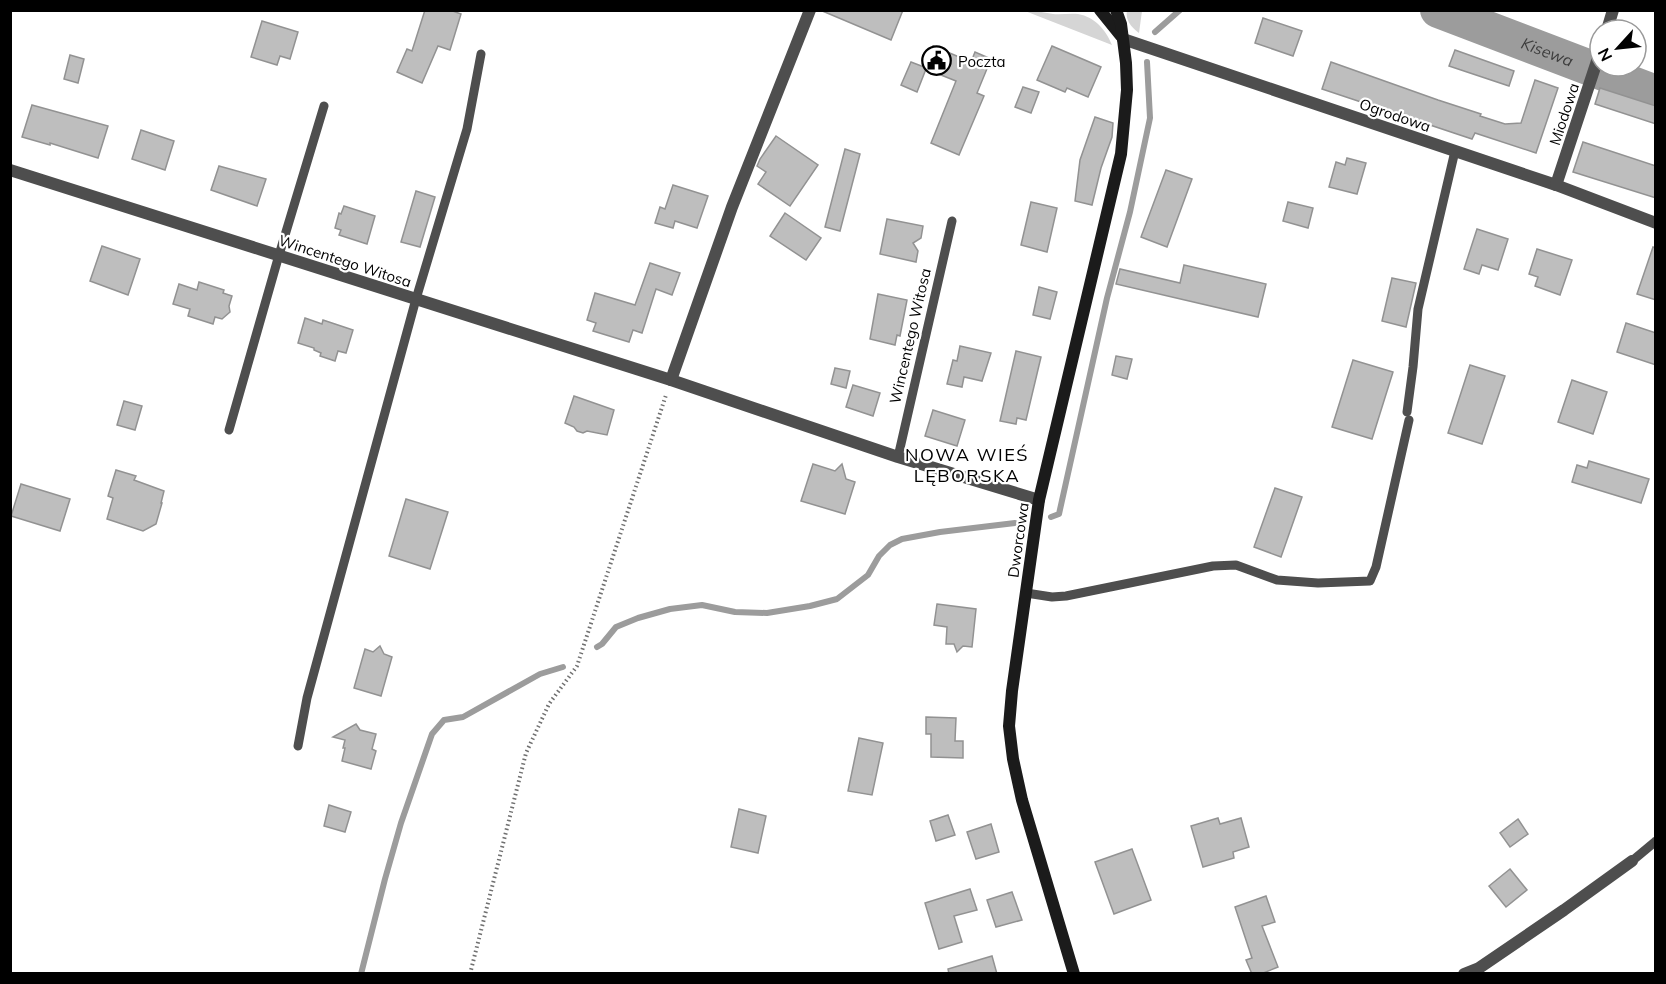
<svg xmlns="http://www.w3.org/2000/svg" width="1666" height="984" font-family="Mulish,sans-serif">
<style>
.green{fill:#d5d5d5}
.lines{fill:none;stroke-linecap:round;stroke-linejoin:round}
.stream{stroke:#9c9c9c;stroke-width:6}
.river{stroke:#9c9c9c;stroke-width:36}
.building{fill:#bebebe;stroke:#929292;stroke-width:1.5}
.path{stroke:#707070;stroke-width:4;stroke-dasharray:1.5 3;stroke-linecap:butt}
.lane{stroke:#4e4e4e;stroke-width:9}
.street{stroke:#4e4e4e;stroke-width:12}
.secondary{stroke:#1b1b1b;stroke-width:12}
.labels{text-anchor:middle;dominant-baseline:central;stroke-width:4.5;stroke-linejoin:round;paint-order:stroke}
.poi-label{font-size:15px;fill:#000;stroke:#fff;text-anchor:start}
.street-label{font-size:15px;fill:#000;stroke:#fff}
.water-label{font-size:16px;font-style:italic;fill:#3d3d3d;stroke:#fff}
.quarter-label{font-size:18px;letter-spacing:1.5px;fill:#000;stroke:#fff}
</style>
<rect width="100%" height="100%" fill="#fff"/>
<g class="green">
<path d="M 1127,10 L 1142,11 L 1139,33 C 1131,27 1125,20 1127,10 Z"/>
<path d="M 1025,11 C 1035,10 1044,13 1053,14 C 1061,15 1070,13 1078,14 C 1095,17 1106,30 1112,45 Z"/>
</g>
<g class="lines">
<g class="stream">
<polyline points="1155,32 1180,10"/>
<polyline points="1051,517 1059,514 1107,298 1130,212 1150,118 1147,62"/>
<polyline points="597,647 602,644 616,627 638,618 670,609 702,605 735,612 767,613 810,606 837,599 868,575 879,556 890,545 902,539 940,532 1015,523"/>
<polyline points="361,974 385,879 401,823 432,734 444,720 463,717 540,674 563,667"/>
</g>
<path class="river" id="s1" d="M 1438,10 L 1656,93"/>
</g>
<g class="building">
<polygon points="425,10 450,10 461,14 450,50 438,46 422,83 397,72 407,49 412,51"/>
<polygon points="820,10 903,10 891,40"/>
<polygon points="1263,18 1302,31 1293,56 1255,43"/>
<polygon points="262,21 298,32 290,59 280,56 277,65 251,57"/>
<polygon points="933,46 971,62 975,52 991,59 977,93 984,96 959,155 931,143 956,81 926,69 917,92 901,85 911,62 924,67"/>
<polygon points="1052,46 1101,67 1088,97 1067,88 1065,92 1037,80"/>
<polygon points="1455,50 1514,71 1509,86 1449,66"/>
<polygon points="70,55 84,59 78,83 64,79"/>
<polygon points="1331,62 1438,100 1481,114 1480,116 1505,124 1521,123 1535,80 1558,88 1536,153 1475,133 1472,139 1322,89"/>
<polygon points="1023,87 1039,92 1031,113 1015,107"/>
<polygon points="1600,88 1656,106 1656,124 1595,104"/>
<polygon points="32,105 108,126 98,158 50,143 50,145 22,137"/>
<polygon points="1095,117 1113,123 1112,137 1101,168 1092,205 1075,201 1080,160"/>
<polygon points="141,130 174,141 165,170 132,159"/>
<polygon points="776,136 818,165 790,206 758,184 766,172 757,166 760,159"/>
<polygon points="1583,142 1656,166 1656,198 1573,172"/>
<polygon points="845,149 860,154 840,231 825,227"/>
<polygon points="1347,158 1366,163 1357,194 1329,187 1336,162 1345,165"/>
<polygon points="219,166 266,179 257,206 211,190"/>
<polygon points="1166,170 1192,179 1167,247 1141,237"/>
<polygon points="673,185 708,196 697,228 675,221 673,228 655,223 660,207 665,209"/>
<polygon points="416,191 435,197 420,247 401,242"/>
<polygon points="1031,202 1057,208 1047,252 1021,245"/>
<polygon points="1288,202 1313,208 1308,228 1283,221"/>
<polygon points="344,206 375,216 367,244 339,235 341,230 335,228 339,213 341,214"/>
<polygon points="785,213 821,238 806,260 770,236"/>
<polygon points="887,219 923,226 921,238 913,243 918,251 916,262 880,254"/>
<polygon points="1477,229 1508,239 1498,270 1482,265 1479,274 1464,269"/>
<polygon points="102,246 140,259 128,295 90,281"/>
<polygon points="1653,247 1656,248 1656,300 1637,294"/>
<polygon points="1537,249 1572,260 1560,295 1535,286 1538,277 1529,274"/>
<polygon points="650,263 680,273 672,295 656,289 642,333 633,330 629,342 593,331 596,323 587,320 595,293 635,305"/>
<polygon points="1184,265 1266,284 1258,317 1116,284 1120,269 1180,283"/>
<polygon points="1392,278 1416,283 1406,327 1382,321"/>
<polygon points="199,282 224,290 223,293 232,296 229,306 230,312 222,319 215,317 213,324 188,316 190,309 173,304 179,284 197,290"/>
<polygon points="1039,287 1057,292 1050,319 1033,315"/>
<polygon points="878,294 907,300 900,336 897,335 895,345 870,339"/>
<polygon points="305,318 322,324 323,320 353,330 346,353 338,351 335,361 320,356 321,353 314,350 314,348 298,343"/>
<polygon points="1626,323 1656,333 1656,365 1617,352"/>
<polygon points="960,346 991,353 982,381 964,377 962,387 947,384 953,360 957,361"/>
<polygon points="1016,351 1041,357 1026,420 1017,418 1016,424 1000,421"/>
<polygon points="1116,356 1132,359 1127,379 1112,375"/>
<polygon points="1353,360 1393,372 1372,439 1332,427"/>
<polygon points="1470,365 1505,376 1482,444 1448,433"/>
<polygon points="835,368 850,371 846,388 831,384"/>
<polygon points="1572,380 1607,392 1593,434 1558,422"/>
<polygon points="853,385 880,393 873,416 846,407"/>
<polygon points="574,396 614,410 607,435 587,431 583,433 577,431 574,427 565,423"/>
<polygon points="124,401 142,406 135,430 117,425"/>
<polygon points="933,410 965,420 957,446 925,436"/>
<polygon points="1589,461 1649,479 1641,503 1572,482 1577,465 1587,468"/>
<polygon points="813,464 835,471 842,464 846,479 855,482 845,514 801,501"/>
<polygon points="116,470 136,476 134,480 164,491 161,503 162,503 156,524 143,531 107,519 113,498 108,496"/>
<polygon points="21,484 70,499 60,531 11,516"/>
<polygon points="1275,488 1302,497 1281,557 1254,547"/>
<polygon points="406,499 448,512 430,569 389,556"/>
<polygon points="937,604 976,609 972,647 963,646 957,652 954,644 946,644 947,627 934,625"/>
<polygon points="380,646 384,654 392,657 381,696 354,688 365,649 373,652"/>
<polygon points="926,717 956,718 955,741 963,741 963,758 931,757 931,734 926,734"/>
<polygon points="356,724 360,730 376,734 372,749 376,751 371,769 342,761 345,748 343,748 345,740 333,737"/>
<polygon points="859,738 883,743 872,795 848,791"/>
<polygon points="329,805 351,812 345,832 324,826"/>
<polygon points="739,809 766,816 758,853 731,847"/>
<polygon points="948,815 955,835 936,841 930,821"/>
<polygon points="1218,818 1220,824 1241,818 1249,847 1233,852 1234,858 1203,867 1191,826"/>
<polygon points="1518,819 1528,834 1510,847 1500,833"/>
<polygon points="991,824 999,852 976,859 967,832"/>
<polygon points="1132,849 1151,900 1114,914 1095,862"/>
<polygon points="1510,869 1527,890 1506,907 1489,886"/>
<polygon points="970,889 977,910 954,916 962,942 939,949 925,903"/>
<polygon points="1012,892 1022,920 996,927 987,900"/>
<polygon points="1266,896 1275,922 1262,926 1278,967 1261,974 1252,974 1246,960 1252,958 1235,907"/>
<polygon points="992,956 997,974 949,974 948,969"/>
</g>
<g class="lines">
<polyline class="path" points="470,974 526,753 549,704 577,666 666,395"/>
<g class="lane">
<polyline points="1407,412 1413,367 1418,309 1455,151"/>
<polyline points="229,430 279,255 324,106"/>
<polyline points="898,457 952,221"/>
<polyline points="1026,593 1052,597 1066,596 1213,566 1236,565 1277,580 1318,583 1370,581 1376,567 1409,420"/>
<polyline points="298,746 307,698 416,299 467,129 481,54"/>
<polyline points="1632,861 1656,841"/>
</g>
<g class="street">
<polyline points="1607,30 1613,10"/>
<polyline points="1123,39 1556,185 1656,223"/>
<polyline points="10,170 671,380 898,457 1039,500"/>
<polyline points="1556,185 1600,52"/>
<polyline points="671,380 732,207 810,10"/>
<polyline points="1464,974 1479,968 1564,910 1632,861"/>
</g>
<g class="secondary">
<polyline points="1100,10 1121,36"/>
<polyline points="1074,974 1022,800 1013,759 1009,726 1012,691 1039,500 1121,154 1127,90 1126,63 1121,24 1116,10"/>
</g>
</g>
<defs>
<symbol id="civic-ring" viewBox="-11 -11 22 22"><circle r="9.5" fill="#fff" stroke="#000" stroke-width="1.5"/><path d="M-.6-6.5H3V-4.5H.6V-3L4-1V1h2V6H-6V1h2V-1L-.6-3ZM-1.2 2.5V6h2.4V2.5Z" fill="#000"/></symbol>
</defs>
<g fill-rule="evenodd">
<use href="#civic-ring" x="920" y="44" width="33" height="33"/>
</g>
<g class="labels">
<g class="poi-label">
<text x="958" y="61">Poczta</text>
</g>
<g class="street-label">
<text transform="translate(1564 114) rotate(-72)">Miodowa</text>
<text transform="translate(1395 115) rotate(19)">Ogrodowa</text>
<text transform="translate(345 261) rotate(18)">Wincentego Witosa</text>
<text transform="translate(910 336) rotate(-77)">Wincentego Witosa</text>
<text transform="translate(1018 540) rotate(-82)">Dworcowa</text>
</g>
<g class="water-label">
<text stroke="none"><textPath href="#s1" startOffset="117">Kisewa</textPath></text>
</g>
<g class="quarter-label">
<text x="967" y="454">NOWA WIEŚ<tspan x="967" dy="21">LĘBORSKA</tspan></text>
</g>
</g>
<rect width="1666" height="984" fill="none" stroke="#000000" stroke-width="24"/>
<g transform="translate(1618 48) rotate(243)"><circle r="28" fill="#ffffff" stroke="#999999" stroke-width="1.5"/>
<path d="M0-4.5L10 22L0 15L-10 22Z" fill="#000000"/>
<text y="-9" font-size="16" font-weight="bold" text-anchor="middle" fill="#000000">N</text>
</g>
</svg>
